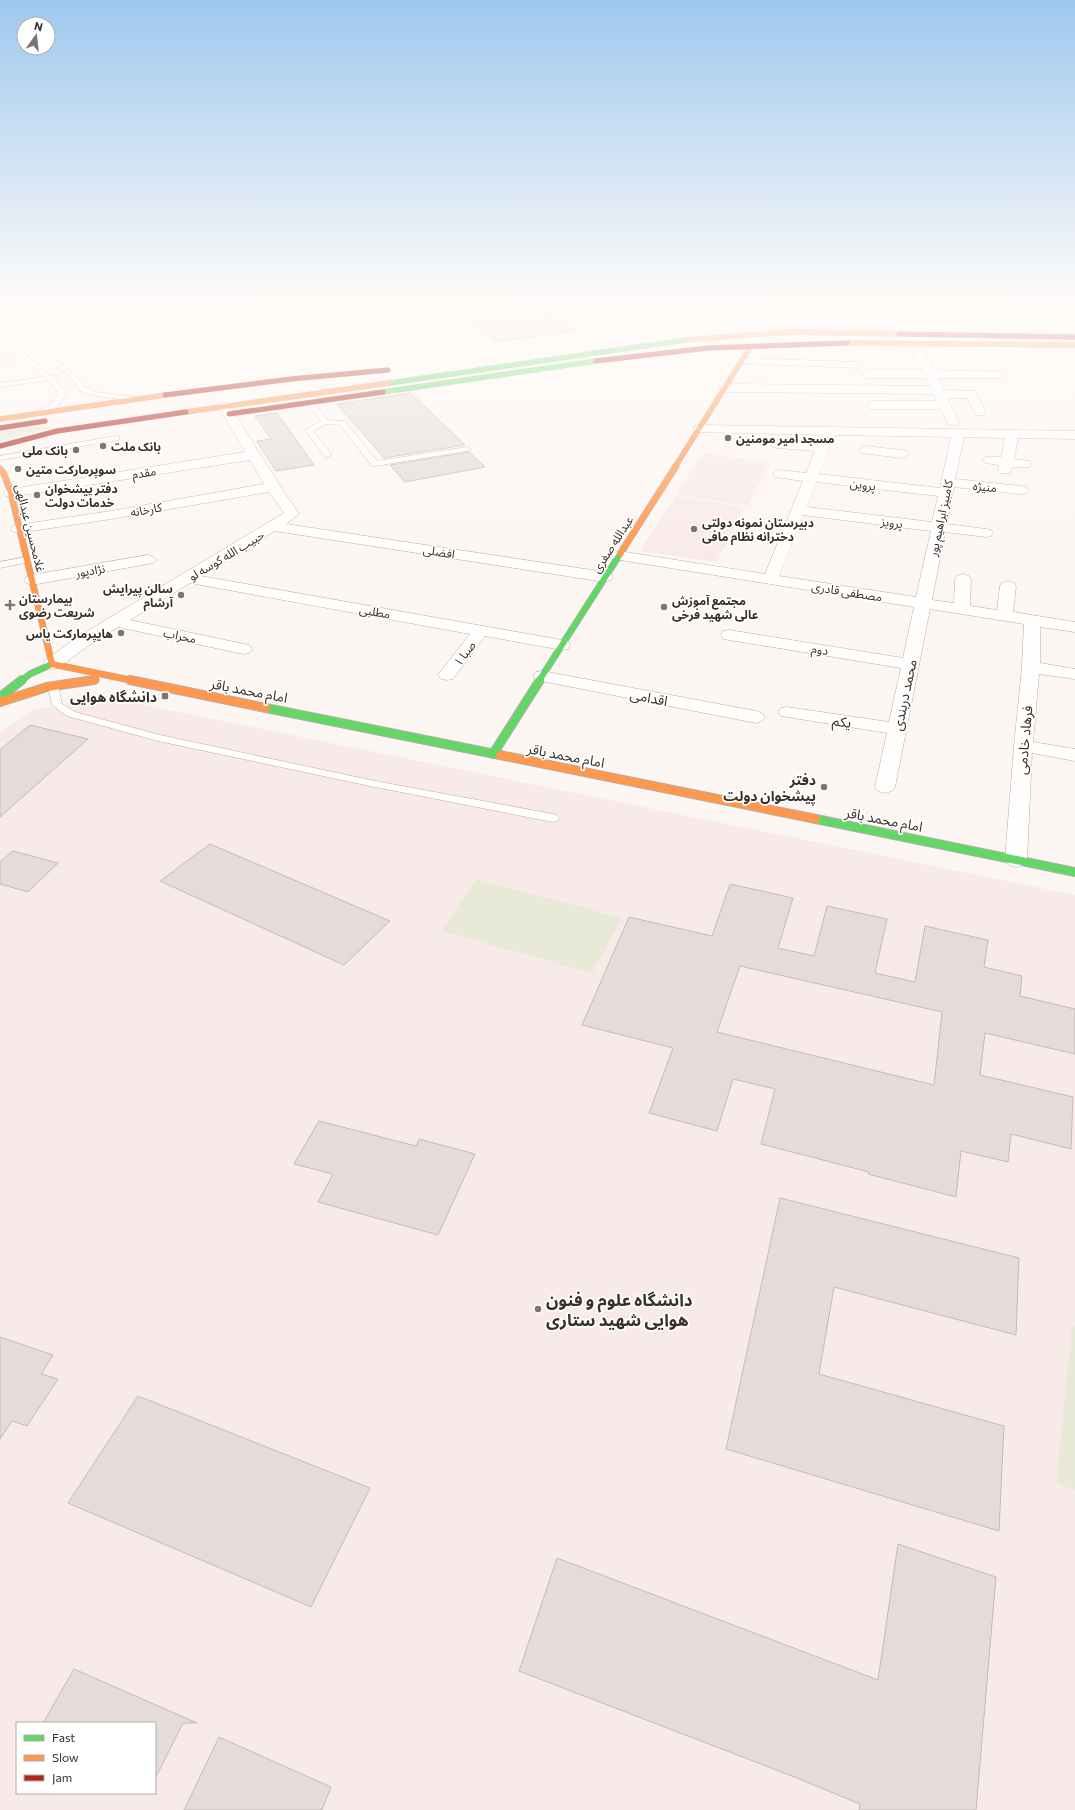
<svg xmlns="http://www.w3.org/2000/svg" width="1075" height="1810" font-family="Commissioner,'Noto Sans Arabic',sans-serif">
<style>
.education{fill:#f9eaea;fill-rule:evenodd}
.green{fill:#e9e9d8}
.building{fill:#e4dcd9;stroke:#c3bbb9;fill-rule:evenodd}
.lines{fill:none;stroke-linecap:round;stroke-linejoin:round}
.lane-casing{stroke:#b5aea9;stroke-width:1}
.street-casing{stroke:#b5aea9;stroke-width:1}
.fast-far2-casing{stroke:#b5aea9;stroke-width:5.5}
.fast-far1-casing{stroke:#b5aea9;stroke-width:7}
.fast-casing{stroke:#b5aea9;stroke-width:10}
.slow-far2-casing{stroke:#b5aea9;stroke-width:5.5}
.slow-far1-casing{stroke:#b5aea9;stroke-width:7}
.slow-casing{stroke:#b5aea9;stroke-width:10}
.jam-casing{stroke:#b5aea9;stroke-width:5.5}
.lane{fill:#fffefd;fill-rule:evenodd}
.street{fill:#fffefd;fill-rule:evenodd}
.fast-far2{stroke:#63d668;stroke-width:5}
.fast-far1{stroke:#63d668;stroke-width:6}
.fast{stroke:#63d668;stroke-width:8}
.slow-far2{stroke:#ff974d;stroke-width:5}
.slow-far1{stroke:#ff974d;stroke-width:6}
.slow{stroke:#ff974d;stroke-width:8}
.jam{stroke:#b3261e;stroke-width:5}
.poi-dot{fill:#7d756f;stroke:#fff;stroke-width:1.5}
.labels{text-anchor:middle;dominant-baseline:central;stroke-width:3.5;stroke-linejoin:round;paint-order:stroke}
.far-poi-label{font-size:12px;font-weight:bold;fill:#382f29;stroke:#fff;text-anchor:start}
.far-street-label{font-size:12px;fill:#382f29;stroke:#fff}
.street-label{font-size:14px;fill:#382f29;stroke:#fff}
.poi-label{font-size:14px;font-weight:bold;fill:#382f29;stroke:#fff;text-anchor:end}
.near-poi-label{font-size:17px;font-weight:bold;fill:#382f29;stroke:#fff;text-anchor:start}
</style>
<rect width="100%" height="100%" fill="#fcf6f2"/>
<g class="education">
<polygon points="0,347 4,350 22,365 0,368"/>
<polygon points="703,453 770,462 748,506 676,495"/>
<polygon points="676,496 744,507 717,562 640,551"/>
<path d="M 111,698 L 1075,895 L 1075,1810 L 0,1810 L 0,732 L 35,709 ZM 17,1723 L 155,1723 L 155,1793 L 17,1793 Z"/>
</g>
<g class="green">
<polygon points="45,425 50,429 0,441 0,432"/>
<polygon points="476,879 622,918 592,973 441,931"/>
<polygon points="1072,1325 1075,1326 1075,1490 1056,1483"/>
</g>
<g class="building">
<polygon points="516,302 536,302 576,331 494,342 458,311 468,310 466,309"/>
<polygon points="410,393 435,416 465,445 384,458 337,404"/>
<polygon points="277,413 314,465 276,471 257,441 271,439 255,416"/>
<polygon points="469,452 485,467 405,482 390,465"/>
<polygon points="30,725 88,739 0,817 0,750"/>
<polygon points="210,844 390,921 344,965 160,881"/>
<polygon points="13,851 58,863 28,892 0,884 0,862"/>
<path d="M 730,884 L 793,898 L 778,948 L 814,956 L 827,906 L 887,919 L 875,973 L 915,982 L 925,926 L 988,940 L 984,967 L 1022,976 L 1020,996 L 1075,1009 L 1075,1054 L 985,1033 L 980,1075 L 1073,1097 L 1071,1149 L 1011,1134 L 1008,1162 L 961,1151 L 956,1197 L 868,1174 L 869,1172 L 761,1144 L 775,1089 L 733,1079 L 717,1131 L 649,1113 L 673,1048 L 582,1025 L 629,917 L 712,936 ZM 740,966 L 942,1012 L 934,1085 L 717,1032 Z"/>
<polygon points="319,1121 416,1146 419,1139 475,1154 438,1235 318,1202 333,1174 294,1164"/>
<polygon points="780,1198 1019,1258 1016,1335 834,1287 819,1374 1004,1426 999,1531 726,1449"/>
<polygon points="0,1337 53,1355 41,1374 58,1379 27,1426 12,1421 0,1439"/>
<polygon points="138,1396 370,1488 311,1607 68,1503"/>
<polygon points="898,1544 996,1577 976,1810 859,1810 860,1804 792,1776 519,1671 557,1558 878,1680"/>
<polygon points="74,1669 197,1723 183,1723 155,1779 155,1723 43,1723"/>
<polygon points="219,1737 331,1787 322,1810 184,1810"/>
</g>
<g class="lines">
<defs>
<g id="lane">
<polygon points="1046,302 1075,302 1075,305 1049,304"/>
<polygon points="0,312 73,374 86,387 97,392 134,397 138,399 134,401 96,396 80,391 69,376 0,317"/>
<polygon points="0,332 51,376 58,376 58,378 55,379 67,393 57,407 43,414 36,412 52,404 59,393 48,380 0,387 0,383 44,377 0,337"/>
<polygon points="307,401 313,401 327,420 345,421 377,461 467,447 471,449 467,451 375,466 372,466 340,425 326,424 313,431 332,455 328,457 325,457 305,430 321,421 306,403"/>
<polygon points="116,436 119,436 119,440 0,460 0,456"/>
<polygon points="26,557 31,560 29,562 0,568 0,562"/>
<polygon points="53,682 58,685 62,704 75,712 160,735 370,780 553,814 557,815 559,818 557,821 553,822 370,786 158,741 67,716 52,705 48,685"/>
</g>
<g id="street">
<polygon points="919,348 925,351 934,370 1004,372 1006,374 1000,378 938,378 944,390 975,391 986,412 984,415 976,415 967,398 947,398 959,422 957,425 949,425 940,409 873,409 869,408 867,405 869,402 873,401 937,401 933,394 726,392 722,391 720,388 722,385 726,384 930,386 926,378 868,378 862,374 868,370 923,370 913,351"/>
<polygon points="743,358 857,362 863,365 857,368 739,363 737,361"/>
<polygon points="224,402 228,403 230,406 280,486 299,514 286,524 605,572 611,574 613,577 611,580 605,582 275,531 201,576 562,640 568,641 570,645 568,649 562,650 485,636 453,679 447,680 441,679 438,675 470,634 190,583 130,620 249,645 252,649 249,653 243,654 118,627 88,646 58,668 52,669 46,668 43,664 46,660 76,638 284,513 269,492 111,519 18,533 13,532 11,529 13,526 18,525 111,511 264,484 250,460 11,497 6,496 4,493 6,490 11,489 245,452 218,406 220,403"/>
<path d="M 700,425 L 1075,431 L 1075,439 L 1018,438 L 1014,459 L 1029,461 L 1031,464 L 1029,467 L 1012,467 L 1010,473 L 1000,473 L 998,470 L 999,465 L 985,463 L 983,460 L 985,457 L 1001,457 L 1005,438 L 964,437 L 955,479 L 1021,486 L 1026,487 L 1028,490 L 1026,493 L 1021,494 L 954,487 L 947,524 L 986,529 L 991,530 L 993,533 L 991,536 L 986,537 L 945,532 L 932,600 L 954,603 L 955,579 L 957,576 L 963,574 L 969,576 L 971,579 L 970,606 L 997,610 L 1000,586 L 1002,583 L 1008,581 L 1014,583 L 1016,586 L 1013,612 L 1075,622 L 1075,632 L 1040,627 L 1040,663 L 1075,669 L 1075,679 L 1039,674 L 1033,742 L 1075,749 L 1075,761 L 1032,753 L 1027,860 L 1023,865 L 1016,867 L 1009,865 L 1005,860 L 1014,746 L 1022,667 L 1024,624 L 930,609 L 895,787 L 892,791 L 885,793 L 878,791 L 875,787 L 887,733 L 787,717 L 781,716 L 778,712 L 781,708 L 787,707 L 889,722 L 901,668 L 729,640 L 723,639 L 721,635 L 723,631 L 729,630 L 903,658 L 914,607 L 614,559 L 611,556 L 614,553 L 619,551 L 765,574 L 803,481 L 775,477 L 773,474 L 775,471 L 780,470 L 806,473 L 815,451 L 778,448 L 773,447 L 771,444 L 773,441 L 778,440 L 818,444 L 822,435 L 695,432 L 694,429 L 695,426 ZM 835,435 L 951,437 L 940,488 L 819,474 ZM 816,482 L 938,496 L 932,522 L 807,507 ZM 803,515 L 931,531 L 916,597 L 779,576 Z"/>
<polygon points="866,446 901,450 906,451 908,454 906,457 901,458 861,453 859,450 861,447"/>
<polygon points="148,555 153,557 156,560 153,563 32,585 26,583 24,580 26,577 32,575"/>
<polygon points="542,671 756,711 762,713 765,717 762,721 756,723 536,680 533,676 536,672"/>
</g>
<g id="fast-far2">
<polyline points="389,383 686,340"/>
<polyline points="383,392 596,361"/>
</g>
<g id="fast-far1">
<polyline points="21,681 30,674 52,664"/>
<polyline points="539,681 620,554"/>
</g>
<g id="fast">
<polyline points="4,694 22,680"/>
<polyline points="266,708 500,755"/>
<polyline points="493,754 540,680"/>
<polyline points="816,819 1075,872"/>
</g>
<g id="slow-far2">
<polyline points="686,340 791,332 899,334"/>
<polyline points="847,343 1075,345"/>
<polyline points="186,412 389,383"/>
<polyline points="0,419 165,395"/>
<polyline points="675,467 751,346"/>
</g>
<g id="slow-far1">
<polyline points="0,469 4,474 11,493 52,664"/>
<polyline points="620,554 676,466"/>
<polyline points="52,664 135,681"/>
<polyline points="80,681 96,680"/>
</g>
<g id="slow">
<polyline points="130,680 266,708"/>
<polyline points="0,702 47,687 94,680"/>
<polyline points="500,755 816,819"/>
</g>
<g id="jam">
<polyline points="899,334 1075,337"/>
<polyline points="596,361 708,348 847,343"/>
<polyline points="165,395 291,379 388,370"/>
<polyline points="229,414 383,392"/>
<polyline points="0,428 45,421"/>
<polyline points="0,446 57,431 186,412"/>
</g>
</defs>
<use href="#lane" class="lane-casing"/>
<use href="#street" class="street-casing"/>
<use href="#fast-far2" class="fast-far2-casing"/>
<use href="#fast-far1" class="fast-far1-casing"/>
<use href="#fast" class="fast-casing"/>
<use href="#slow-far2" class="slow-far2-casing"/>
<use href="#slow-far1" class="slow-far1-casing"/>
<use href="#slow" class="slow-casing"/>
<use href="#jam" class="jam-casing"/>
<use href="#lane" class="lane"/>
<use href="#street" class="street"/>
<use href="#fast-far2" class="fast-far2"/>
<use href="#fast-far1" class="fast-far1"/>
<use href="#fast" class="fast"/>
<use href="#slow-far2" class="slow-far2"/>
<use href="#slow-far1" class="slow-far1"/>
<use href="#slow" class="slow"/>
<use href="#jam" class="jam"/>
</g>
<linearGradient id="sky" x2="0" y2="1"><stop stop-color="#9fc8ee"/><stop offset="0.54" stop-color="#fefbf9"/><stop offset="1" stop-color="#fefbf9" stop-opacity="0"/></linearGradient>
<rect width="1075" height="556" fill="url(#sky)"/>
<g class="poi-dot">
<circle cx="728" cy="438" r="4"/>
<circle cx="103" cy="446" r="4"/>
<circle cx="76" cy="450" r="4"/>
<circle cx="18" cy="469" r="4"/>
<circle cx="37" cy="495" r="4"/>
<circle cx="694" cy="529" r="4"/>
<circle cx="181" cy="595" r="4"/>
<path d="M8 599h4v4h4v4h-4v4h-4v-4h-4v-4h4z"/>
<circle cx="664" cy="607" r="4"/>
<circle cx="121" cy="633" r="4"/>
<rect x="161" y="692" width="8" height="8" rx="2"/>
<circle cx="824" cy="787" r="4"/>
<circle cx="538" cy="1309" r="4"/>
</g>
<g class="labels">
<g class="far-poi-label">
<text x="736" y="438">مسجد امیر مومنین</text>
<text x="111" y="446">بانک ملت</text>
<text x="68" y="450" text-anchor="end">بانک ملی</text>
<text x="26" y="469">سوپرمارکت متین</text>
<text x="45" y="488">دفتر پیشخوان<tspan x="45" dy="14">خدمات دولت</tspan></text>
<text x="702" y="522">دبیرستان نمونه دولتی<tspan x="702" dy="14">دخترانه نظام مافی</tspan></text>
<text x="173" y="588" text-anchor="end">سالن پیرایش<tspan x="173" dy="14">آرشام</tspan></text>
<text x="19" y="598">بیمارستان<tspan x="19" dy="14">شریعت رضوی</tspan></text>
<text x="672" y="600">مجتمع آموزش<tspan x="672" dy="14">عالی شهید فرخی</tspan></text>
<text x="113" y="633" text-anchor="end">هایپرمارکت یاس</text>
</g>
<g class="far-street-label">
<text transform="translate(144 472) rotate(-9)">مقدم</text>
<text transform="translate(863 484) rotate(7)">پروین</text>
<text transform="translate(985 486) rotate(6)">منیژه</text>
<text transform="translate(146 509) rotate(-10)">کارخانه</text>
<text transform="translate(940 518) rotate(-78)">کامبیز ابراهیم پور</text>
<text transform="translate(892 522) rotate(7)">پرویز</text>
<text transform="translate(31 528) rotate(76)">غلامحسین عبدالهی</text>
<text transform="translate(612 544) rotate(-57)">عبدالله صفری</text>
<text transform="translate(439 551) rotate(9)">افضلی</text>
<text transform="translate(226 555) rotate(-31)">حبیب الله کوسه لو</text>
<text transform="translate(90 570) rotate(-10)">نژادپور</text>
<text transform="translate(847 591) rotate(9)">مصطفی قادری</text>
<text transform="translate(375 611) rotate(10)">مطلبی</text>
<text transform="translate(180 635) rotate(12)">محراب</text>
<text transform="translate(820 649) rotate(9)">دوم</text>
<text transform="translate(464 653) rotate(-53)">صبا ۱</text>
</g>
<g class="street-label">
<text transform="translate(249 690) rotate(11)">امام محمد باقر</text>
<text transform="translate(904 695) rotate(-78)">محمد دربندی</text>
<text transform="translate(649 697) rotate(11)">اقدامی</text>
<text transform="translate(842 721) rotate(9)">یکم</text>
<text transform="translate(1024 740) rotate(-85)">فرهاد خادمی</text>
<text transform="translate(566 755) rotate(11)">امام محمد باقر</text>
<text transform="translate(884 819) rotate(11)">امام محمد باقر</text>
</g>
<g class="poi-label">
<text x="157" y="696">دانشگاه هوایی</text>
<text x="816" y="779">دفتر<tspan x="816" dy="16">پیشخوان دولت</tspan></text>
</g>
<g class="near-poi-label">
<text x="546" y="1299">دانشگاه علوم و فنون<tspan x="546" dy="20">هوایی شهید ستاری</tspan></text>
</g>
</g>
<rect x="16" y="1722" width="140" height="72" fill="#ffffff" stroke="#afaca9"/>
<rect x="24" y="1735" width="20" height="6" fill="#63d668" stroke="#afaca9"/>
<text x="52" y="1742" font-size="12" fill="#382f29">Fast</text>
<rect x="24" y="1755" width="20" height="6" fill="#ff974d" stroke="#afaca9"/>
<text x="52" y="1762" font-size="12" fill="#382f29">Slow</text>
<rect x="24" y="1775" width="20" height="6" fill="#b3261e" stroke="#afaca9"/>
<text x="52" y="1782" font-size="12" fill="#382f29">Jam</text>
<g transform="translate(36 36) rotate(15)"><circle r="19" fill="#ffffff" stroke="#afaca9"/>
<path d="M0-3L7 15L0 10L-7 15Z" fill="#7d756f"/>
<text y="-6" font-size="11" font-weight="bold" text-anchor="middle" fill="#382f29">N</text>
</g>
</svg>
